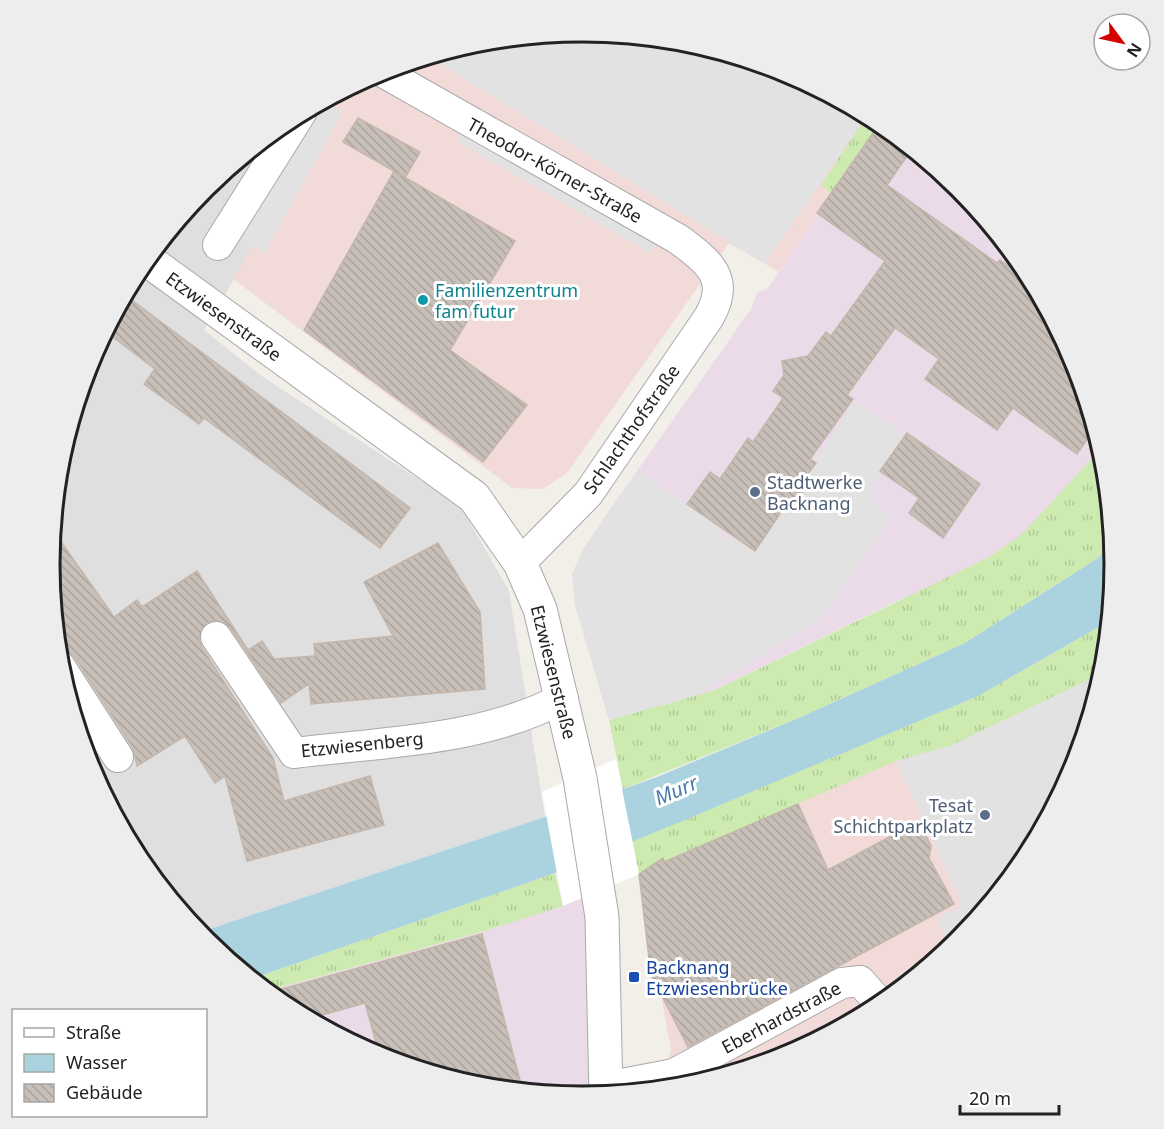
<svg xmlns="http://www.w3.org/2000/svg" width="1164" height="1129" font-family="'Noto Sans',sans-serif">
<style>
.residential{fill:#e0dfdf}
.commercial{fill:#f2dad9}
.industrial{fill:#ebdbe8}
.grass{fill:url(#grass-tufts)}
.parking{fill:#e2e2e2}
.water{fill:#aad3df}
.pier{fill:#fff}
.building{fill:url(#building-back-hatch);stroke:#c4b6ab;stroke-width:1.5}
.lines{fill:none;stroke-linecap:round;stroke-linejoin:round}
.minor-casing{stroke:#a9a9a9;stroke-width:32}
.tertiary-casing{stroke:#a9a9a9;stroke-width:35}
.minor{stroke:#fff;stroke-width:30}
.tertiary{stroke:#fff;stroke-width:33}
.culture-dot{fill:#0f9aa8;stroke:#fff;stroke-width:2}
.service-dot{fill:#5c6f8a;stroke:#fff;stroke-width:2}
.transit-dot{fill:#1a4fb4;stroke:#fff;stroke-width:2}
.labels{text-anchor:middle;dominant-baseline:central;stroke-width:6;stroke-linejoin:round;paint-order:stroke}
.street-label{font-size:18px;fill:#222;stroke:#fff}
.culture-label{font-size:18px;fill:#0d838f;stroke:#fff;text-anchor:start}
.service-label{font-size:18px;fill:#4e5e75;stroke:#fff;text-anchor:start}
.transit-label{font-size:18px;fill:#164399;stroke:#fff;text-anchor:start}
.water-label{font-size:20px;font-style:italic;fill:#4a7aab;stroke:#fff}
.rim{fill:none;stroke:#222;stroke-width:3}
</style>
<defs>
<pattern id="grass-tufts" width="24" height="20" patternUnits="userSpaceOnUse" patternTransform="scale(1.5)"><rect width="24" height="20" fill="#cdebb0"/><path d="M3 7l-1-3M5 7V3M7 7l1-3M15 17l-1-3M17 17v-4M19 17l1-3" fill="none" stroke="#b0c997"/></pattern>
<pattern id="building-back-hatch" width="6" height="6" patternUnits="userSpaceOnUse" patternTransform="scale(1.5)"><rect width="6" height="6" fill="#c7bfb8"/><path d="M-1 5l2 2M0 0l6 6M5-1l2 2" fill="none" stroke="#aba49e"/></pattern>
</defs>
<rect width="100%" height="100%" fill="#f2efe9"/>
<polygon class="residential" points="346,89 204,330 263,377 461,507 509,591 545,817 198,933 139,860 89,768 59,668 49,564 59,460 90,360 139,268 205,187 286,121"/>
<g class="commercial">
<polygon points="582,32 686,42 786,72 880,123 779,272 729,243 567,473 543,489 512,488 233,279 346,89 378,72 478,42"/>
<polygon points="1109,621 1105,669 1074,769 1025,861 959,942 878,1008 786,1057 686,1087 658,1090 671,1050 639,874 680,822 978,696"/>
</g>
<g class="industrial">
<polygon points="880,123 959,188 1025,269 1075,361 1103,455 983,606 903,598 715,690 609,720 575,605 572,574 584,548 606,515 751,309 757,293 768,288"/>
<polygon points="594,894 600,1096 582,1097 478,1087 378,1057 286,1007 266,991 481,932"/>
</g>
<g class="grass">
<polygon points="867,115 880,123 830,193 821,185"/>
<polygon points="1101,449 1105,461 1113,542 1098,558 965,643 801,717 623,789 609,720 715,690 989,557 1021,535"/>
<polygon points="1109,621 1103,673 950,746 896,761 664,862 662,859 639,874 632,841 978,696"/>
<polygon points="555,873 563,906 481,932 266,991 251,979"/>
</g>
<g class="parking">
<polygon points="582,32 686,42 786,72 867,115 765,264 429,57 478,42"/>
<polygon points="324,101 343,112 264,253 242,240 318,104"/>
<polygon points="461,132 656,244 650,253 456,141"/>
<polygon points="856,402 905,435 874,482 874,503 893,517 820,620 694,696 609,720 575,605 572,574 584,548 638,471 722,528 718,533 731,541 734,536 778,512 810,482 805,478"/>
<polygon points="1103,673 1074,769 1025,861 960,940 951,944 936,919 962,905 896,761 950,746"/>
</g>
<polygon class="water" points="1113,542 1115,565 1109,621 978,696 680,822 555,873 251,979 198,933 545,817 657,777 801,717 965,643 1098,558"/>
<polygon class="pier" points="616,759 639,874 563,906 542,792"/>
<g class="building">
<polygon points="358,118 420,152 405,178 399,174 515,241 450,350 527,405 483,462 304,330 394,171 343,142"/>
<polygon points="880,123 912,149 887,185 997,263 1000,260 1034,284 1075,361 1095,428 1077,454 1013,408 997,430 925,379 939,359 895,328 847,395 853,399 810,459 816,463 805,478 810,482 791,509 786,505 755,551 687,504 710,472 720,479 748,438 753,442 783,398 773,391 784,375 782,361 808,356 826,332 831,336 885,261 817,213"/>
<polygon points="125,295 410,508 380,548 204,418 199,424 144,384 155,369 105,331"/>
<polygon points="907,433 980,484 943,538 909,513 919,498 880,471"/>
<polygon points="52,529 114,617 137,600 142,607 197,571 248,650 262,641 274,659 315,656 314,644 393,636 364,582 438,543 480,612 485,689 311,704 309,684 281,703 230,627 215,620 206,623 199,638 201,646 273,758 284,801 370,776 384,825 247,861 225,776 215,783 185,736 137,766 133,748 74,656 66,649 57,648 49,564"/>
<polygon points="798,804 828,870 919,821 931,846 929,858 954,904 688,1047 651,975 639,874 663,858 664,862"/>
<polygon points="482,934 523,1092 478,1087 380,1057 365,1003 308,1019 286,1007 267,993"/>
</g>
<g class="lines">
<defs>
<g id="minor">
<path d="M 381,71 L 678,239 C 707,261 732,277 709,317 L 588,494 L 520,563"/>
<polyline points="218,245 301,113"/>
<path d="M 216,637 L 294,753 C 383,742 483,741 563,698"/>
<polyline points="59,665 118,757"/>
<polyline points="606,1087 674,1074 842,983 860,981 881,1005"/>
</g>
<polyline id="tertiary" points="146,259 474,497 520,563 540,609 580,778 602,917 606,1095"/>
</defs>
<use href="#minor" class="minor-casing"/>
<use href="#tertiary" class="tertiary-casing"/>
<use href="#minor" class="minor"/>
<use href="#tertiary" class="tertiary"/>
</g>
<circle class="culture-dot" cx="423" cy="300" r="6"/>
<g class="service-dot">
<circle cx="755" cy="492" r="6"/>
<circle cx="985" cy="815" r="6"/>
</g>
<rect class="transit-dot" x="628" y="971" width="12" height="12" rx="3"/>
<g class="labels">
<g class="street-label">
<text transform="translate(555 170) rotate(29)">Theodor-Körner-Straße</text>
<text transform="translate(224 316) rotate(36)">Etzwiesenstraße</text>
<text transform="translate(631 429) rotate(-55)">Schlachthofstraße</text>
<text transform="translate(554 672) rotate(76)">Etzwiesenstraße</text>
<text transform="translate(362 744) rotate(-6)">Etzwiesenberg</text>
<text transform="translate(781 1017) rotate(-28)">Eberhardstraße</text>
</g>
<g class="culture-label">
<text x="435" y="290">Familienzentrum<tspan x="435" dy="21">fam futur</tspan></text>
</g>
<g class="service-label">
<text x="767" y="482">Stadtwerke<tspan x="767" dy="21">Backnang</tspan></text>
<text x="973" y="805" text-anchor="end">Tesat<tspan x="973" dy="21">Schichtparkplatz</tspan></text>
</g>
<g class="transit-label">
<text x="646" y="967">Backnang<tspan x="646" dy="21">Etzwiesenbrücke</tspan></text>
</g>
<g class="water-label">
<text transform="translate(676 790) rotate(-23)">Murr</text>
</g>
</g>
<path d="M0 0H1164V1129H0ZM60 564a522 522 0 1 1 1044 0a522 522 0 1 1-1044 0Z" fill="#ededed" fill-rule="evenodd"/>
<path class="rim" d="M60 564a522 522 0 1 1 1044 0a522 522 0 1 1-1044 0Z"/>
<rect x="12" y="1009" width="195" height="108" fill="#ffffff" stroke="#a7a7a7" stroke-width="1.5"/>
<rect x="24" y="1028" width="30" height="9" fill="#ffffff" stroke="#a7a7a7" stroke-width="1.5"/>
<text x="66" y="1039" font-size="18" fill="#222222">Straße</text>
<rect x="24" y="1054" width="30" height="18" fill="#aad3df" stroke="#a7a7a7" stroke-width="1.5"/>
<text x="66" y="1069" font-size="18" fill="#222222">Wasser</text>
<rect x="24" y="1084" width="30" height="18" fill="url(#building-back-hatch)" stroke="#a7a7a7" stroke-width="1.5"/>
<text x="66" y="1099" font-size="18" fill="#222222">Gebäude</text>
<g transform="translate(1122 42) rotate(123)"><circle r="28" fill="#ffffff" stroke="#a7a7a7" stroke-width="1.5"/>
<path d="M0-4.5L10 22L0 15L-10 22Z" fill="#d40000"/>
<text y="-9" font-size="16" font-weight="bold" text-anchor="middle" fill="#222222">N</text>
</g>
<path d="M960 1105v9h99v-9" fill="none" stroke="#222222" stroke-width="3"/>
<text x="969" y="1105" font-size="18" fill="#222222" stroke="#ffffff" stroke-width="4.5" paint-order="stroke">20 m</text>
</svg>
